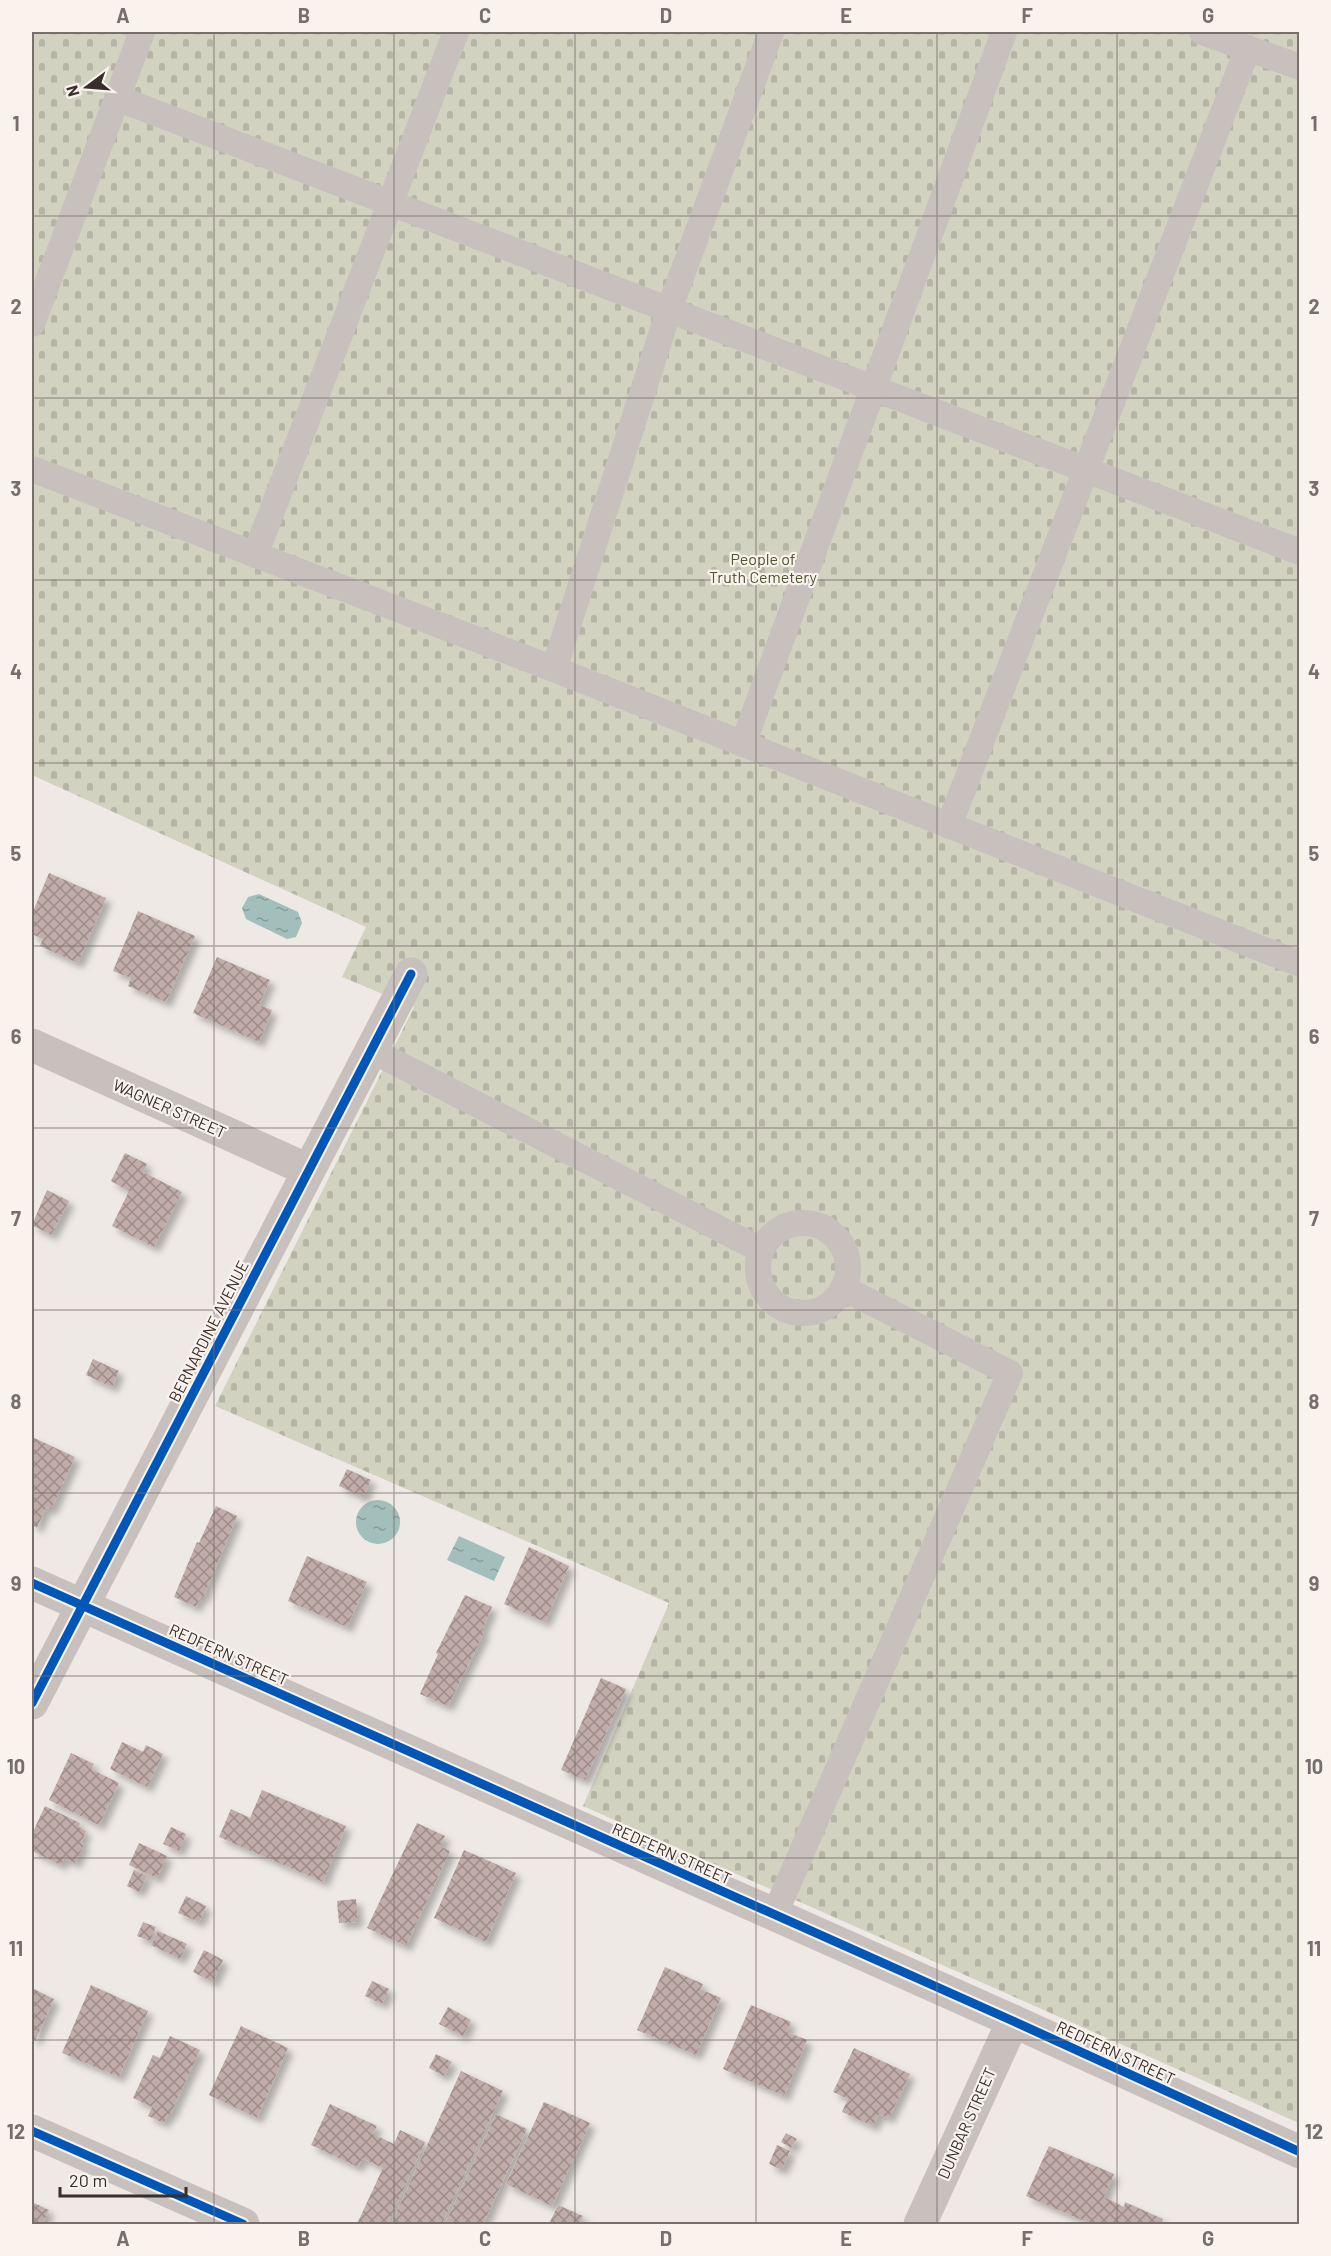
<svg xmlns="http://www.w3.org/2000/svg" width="1331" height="2256" font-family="Barlow,sans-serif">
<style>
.cemetery{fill:url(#cemetery-stones)}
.water{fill:url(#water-ripples)}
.building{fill:url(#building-cross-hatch);filter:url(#shadow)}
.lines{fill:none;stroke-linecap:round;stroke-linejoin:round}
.service{stroke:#c7c0bd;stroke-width:26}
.minor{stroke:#c7c0bd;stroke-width:33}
.cycleway-casing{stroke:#f9f2ed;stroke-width:13}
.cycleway{stroke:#0057b8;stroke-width:9}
.grid{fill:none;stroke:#786f6c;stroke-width:1.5;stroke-opacity:0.55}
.labels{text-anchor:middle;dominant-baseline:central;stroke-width:4.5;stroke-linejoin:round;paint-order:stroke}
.park-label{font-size:16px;fill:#4d5531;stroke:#f9f2ed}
.street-label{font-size:16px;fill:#382e2b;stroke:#f9f2ed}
.neatline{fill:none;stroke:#786f6c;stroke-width:2}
.grid-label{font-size:20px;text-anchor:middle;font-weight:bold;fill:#786f6c}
</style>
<defs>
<pattern id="cemetery-stones" width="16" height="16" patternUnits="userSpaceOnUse" patternTransform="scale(1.5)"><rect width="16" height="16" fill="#d1d2c0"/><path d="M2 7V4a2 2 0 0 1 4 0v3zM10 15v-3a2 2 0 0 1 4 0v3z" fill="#b4b5a5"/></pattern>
<pattern id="water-ripples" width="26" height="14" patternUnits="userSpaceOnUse" patternTransform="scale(1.5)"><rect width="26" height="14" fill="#a2bfbb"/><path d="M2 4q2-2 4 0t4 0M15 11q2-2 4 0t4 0" fill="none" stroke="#859c98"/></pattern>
<pattern id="building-cross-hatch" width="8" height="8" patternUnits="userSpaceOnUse" patternTransform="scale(1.5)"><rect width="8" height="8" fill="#c0aca8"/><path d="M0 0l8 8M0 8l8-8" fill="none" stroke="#9d8c89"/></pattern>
<filter id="shadow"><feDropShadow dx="5.5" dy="5.5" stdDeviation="3" flood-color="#0004"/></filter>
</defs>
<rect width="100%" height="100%" fill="#eee9e5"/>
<polygon class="cemetery" points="32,32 1299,32 1299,2123 583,1806 669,1603 215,1406 414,1007 342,977 366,927 32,775"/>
<g class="water">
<polygon points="259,894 298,912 302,923 296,937 287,939 246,919 242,908 248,897"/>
<circle cx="378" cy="1522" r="22"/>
<polygon points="459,1536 505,1557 494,1581 447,1560"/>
</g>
<g class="building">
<polygon points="49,873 106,898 78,963 40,946 43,939 32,934 32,914"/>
<polygon points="138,911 195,936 166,1002 128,986 131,978 113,971"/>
<polygon points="217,957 270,980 259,1005 272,1010 259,1042 193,1013"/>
<polygon points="125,1153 147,1164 143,1172 182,1192 154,1247 112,1226 129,1191 111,1181"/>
<polygon points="47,1190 69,1201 51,1235 32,1225"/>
<polygon points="93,1359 119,1371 112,1387 86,1375"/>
<polygon points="32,1437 75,1457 51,1510 46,1507 37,1528 32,1525"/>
<polygon points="347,1469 371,1480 363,1497 339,1486"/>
<polygon points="216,1506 237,1516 203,1598 200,1597 196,1607 174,1597 197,1542 199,1543"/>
<polygon points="529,1547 569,1566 545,1622 504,1604"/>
<polygon points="307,1556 367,1582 347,1627 288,1601"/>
<polygon points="465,1595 492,1607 482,1631 484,1633 448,1706 420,1694 438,1654 436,1653"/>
<polygon points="601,1678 626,1689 585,1780 561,1770"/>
<polygon points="122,1742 143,1752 146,1745 163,1754 147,1787 110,1769"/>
<polygon points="71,1753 94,1764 91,1769 119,1783 99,1825 49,1800"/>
<polygon points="262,1790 346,1826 323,1882 219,1837 231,1809 250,1818"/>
<polygon points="45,1806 80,1823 79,1827 86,1831 81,1843 84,1845 75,1863 64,1858 61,1865 32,1851 32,1834"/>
<polygon points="417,1823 445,1836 440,1846 450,1851 406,1946 367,1928"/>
<polygon points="171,1827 186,1834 179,1851 163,1844"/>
<polygon points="139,1843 167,1856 157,1878 129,1865"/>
<polygon points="464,1850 516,1873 486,1942 434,1918"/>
<polygon points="134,1870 147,1876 139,1892 127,1886"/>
<polygon points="186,1896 206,1906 199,1922 178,1913"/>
<polygon points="356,1899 358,1922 339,1923 337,1901"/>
<polygon points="143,1922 156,1927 150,1941 137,1936"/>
<polygon points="158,1931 187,1944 180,1959 151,1945"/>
<polygon points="204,1950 223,1960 213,1982 193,1972"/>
<polygon points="665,1967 703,1984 700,1989 721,1998 696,2055 637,2030"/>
<polygon points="372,1981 389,1989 382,2004 365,1996"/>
<polygon points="91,1985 148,2011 119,2077 62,2053"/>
<polygon points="32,1988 54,1999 35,2041 32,2039"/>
<polygon points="751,2005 791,2022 787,2032 807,2040 784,2096 723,2069"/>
<polygon points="448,2007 471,2020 463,2036 439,2024"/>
<polygon points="241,2026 288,2048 257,2118 209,2095"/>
<polygon points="170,2036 200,2050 170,2115 168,2114 164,2123 148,2116 152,2107 133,2098 153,2055 160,2058"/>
<polygon points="854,2048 910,2074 889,2118 879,2114 873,2126 842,2112 848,2099 833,2092"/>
<polygon points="436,2054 452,2062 444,2076 429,2068"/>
<polygon points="461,2071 503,2091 442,2224 391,2224"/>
<polygon points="544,2102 590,2123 552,2206 506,2184"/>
<polygon points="330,2104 377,2126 373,2134 394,2144 400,2130 425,2142 388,2224 357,2224 383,2168 362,2158 358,2167 311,2145"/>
<polygon points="496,2114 527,2129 483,2224 445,2224"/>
<polygon points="786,2133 797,2139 791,2148 781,2142"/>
<polygon points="777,2145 790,2151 782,2170 769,2164"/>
<polygon points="1049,2146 1114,2174 1104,2197 1124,2207 1125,2202 1163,2219 1161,2224 1091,2224 1026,2196"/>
<polygon points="32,2202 49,2210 44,2220 49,2222 48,2224 32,2224"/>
<polygon points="558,2205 583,2216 579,2224 549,2224"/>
</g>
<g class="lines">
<g class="service">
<polyline points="1202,32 1300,67"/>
<polyline points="117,98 1300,552"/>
<polyline points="32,324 142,32"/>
<polyline points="32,469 554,669 1300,964"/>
<polyline points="255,555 456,32"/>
<polyline points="554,669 669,310 771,32"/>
<polyline points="743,744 1004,32"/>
<polyline points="949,826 1248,48"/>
<polyline points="371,1050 761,1250"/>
<circle cx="803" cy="1268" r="45"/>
<polyline points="774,1916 1010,1373 843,1288"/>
</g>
<g class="minor">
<polyline points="32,1045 308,1170"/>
<polyline points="32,1583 1013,2021 1300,2152"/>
<polyline points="32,1703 411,974"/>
<polyline points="32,2131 243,2224"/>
<polyline points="920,2224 1013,2021"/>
</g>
<defs>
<g id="cycleway">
<polyline points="32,1583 1013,2021 1300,2152"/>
<polyline points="32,1703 411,974"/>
<polyline points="32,2131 243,2224"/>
</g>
</defs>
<use href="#cycleway" class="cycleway-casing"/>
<use href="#cycleway" class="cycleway"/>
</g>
<path class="grid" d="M 214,32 L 214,2224M 394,32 L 394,2224M 575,32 L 575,2224M 756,32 L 756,2224M 937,32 L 937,2224M 1117,32 L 1117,2224M 32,216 L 1300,216M 32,398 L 1300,398M 32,580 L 1300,580M 32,763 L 1300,763M 32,946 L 1300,946M 32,1128 L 1300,1128M 32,1310 L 1300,1310M 32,1493 L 1300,1493M 32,1676 L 1300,1676M 32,1858 L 1300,1858M 32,2040 L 1300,2040"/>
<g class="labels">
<g class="park-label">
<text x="763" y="558">People of<tspan x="763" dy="18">Truth Cemetery</tspan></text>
</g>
<g class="street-label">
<text transform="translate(170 1108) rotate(24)">WAGNER STREET</text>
<text transform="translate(208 1331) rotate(-63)">BERNARDINE AVENUE</text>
<text transform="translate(229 1654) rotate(24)">REDFERN STREET</text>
<text transform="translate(672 1853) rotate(24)">REDFERN STREET</text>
<text transform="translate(1116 2052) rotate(25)">REDFERN STREET</text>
<text transform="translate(966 2123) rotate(-66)">DUNBAR STREET</text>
</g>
</g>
<rect width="1331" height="2256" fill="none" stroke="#f9f2ed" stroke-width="66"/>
<g transform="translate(87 87) rotate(254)" stroke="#f9f2ed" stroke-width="4.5" paint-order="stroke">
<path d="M0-4.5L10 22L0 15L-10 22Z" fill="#382e2b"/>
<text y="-9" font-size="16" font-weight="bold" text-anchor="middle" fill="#382e2b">N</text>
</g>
<path d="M60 2187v9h126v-9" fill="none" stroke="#382e2b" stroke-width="3"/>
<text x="69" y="2187" font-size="18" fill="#382e2b" stroke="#f9f2ed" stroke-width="4.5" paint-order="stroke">20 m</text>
<rect x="33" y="33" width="1265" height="2190" class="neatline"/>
<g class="grid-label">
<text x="123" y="23">A</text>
<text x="304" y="23">B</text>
<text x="485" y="23">C</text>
<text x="666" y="23">D</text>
<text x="846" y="23">E</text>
<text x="1027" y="23">F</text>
<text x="1208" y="23">G</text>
<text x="16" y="131">1</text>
<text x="1314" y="131">1</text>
<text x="16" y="314">2</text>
<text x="1314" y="314">2</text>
<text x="16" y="496">3</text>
<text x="1314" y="496">3</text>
<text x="16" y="679">4</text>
<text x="1314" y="679">4</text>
<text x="16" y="861">5</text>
<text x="1314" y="861">5</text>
<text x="16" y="1044">6</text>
<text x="1314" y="1044">6</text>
<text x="16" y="1226">7</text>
<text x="1314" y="1226">7</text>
<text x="16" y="1409">8</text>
<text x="1314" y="1409">8</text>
<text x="16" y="1591">9</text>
<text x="1314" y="1591">9</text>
<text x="16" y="1774">10</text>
<text x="1314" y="1774">10</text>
<text x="16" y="1956">11</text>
<text x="1314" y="1956">11</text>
<text x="16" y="2139">12</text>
<text x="1314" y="2139">12</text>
<text x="123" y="2246">A</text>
<text x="304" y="2246">B</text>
<text x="485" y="2246">C</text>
<text x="666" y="2246">D</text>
<text x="846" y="2246">E</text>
<text x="1027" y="2246">F</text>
<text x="1208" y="2246">G</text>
</g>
</svg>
